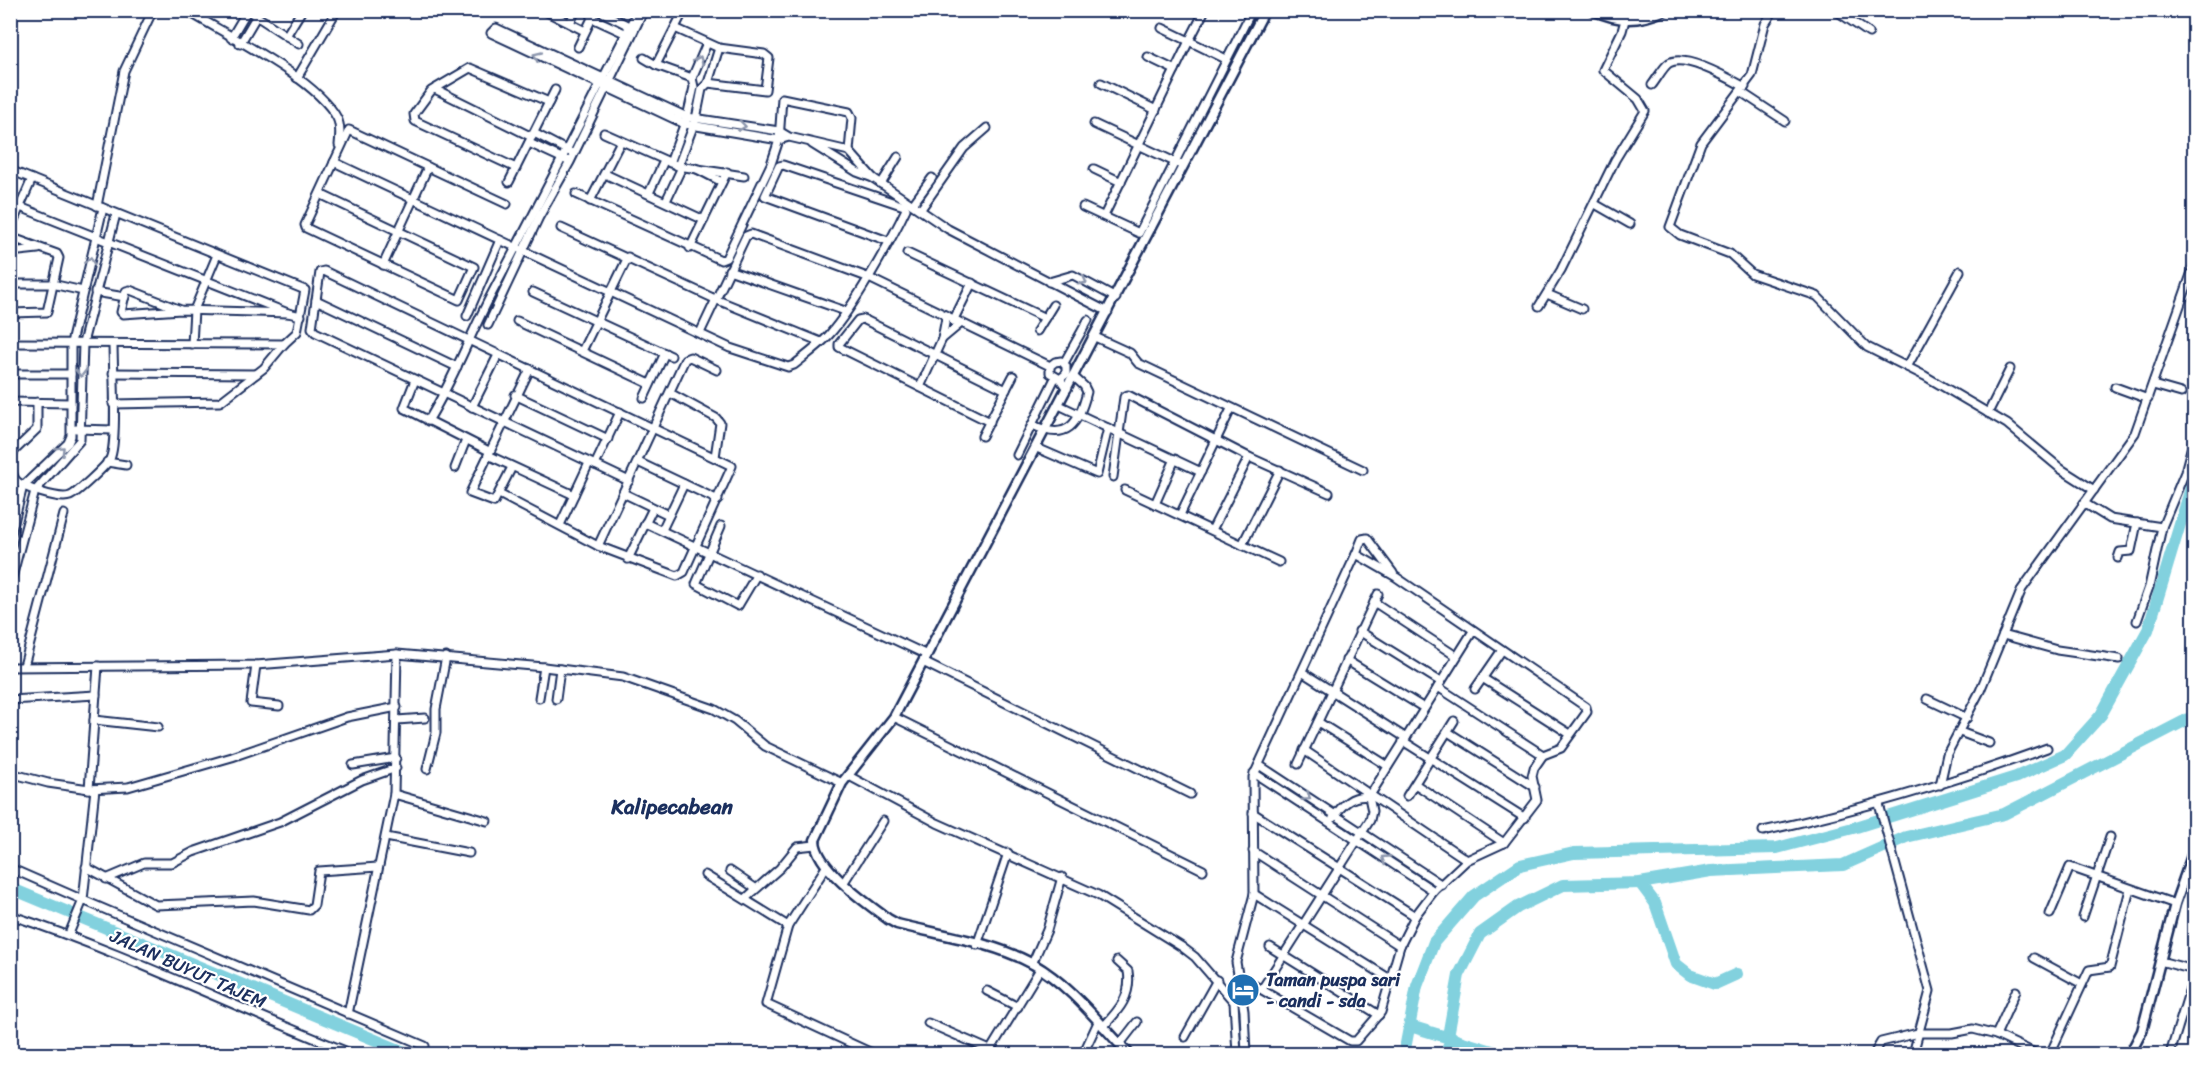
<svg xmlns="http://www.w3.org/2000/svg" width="2205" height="1065" font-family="Sriracha,sans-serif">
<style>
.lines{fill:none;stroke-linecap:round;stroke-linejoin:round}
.river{stroke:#82d1de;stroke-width:12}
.minor-casing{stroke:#1b2f5e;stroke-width:11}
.tertiary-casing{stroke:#1b2f5e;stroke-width:13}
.minor{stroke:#fff;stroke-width:7}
.tertiary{stroke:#fff;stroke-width:8}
.oneway{stroke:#8d97ae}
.labels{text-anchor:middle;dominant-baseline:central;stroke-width:4.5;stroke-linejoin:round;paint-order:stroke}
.street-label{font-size:18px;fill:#1b2f5e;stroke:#fff}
.poi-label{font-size:18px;font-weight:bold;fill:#1b2f5e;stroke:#fff;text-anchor:start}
.quarter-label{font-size:21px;font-weight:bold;fill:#1b2f5e;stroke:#fff}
</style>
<rect width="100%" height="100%" fill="#fff"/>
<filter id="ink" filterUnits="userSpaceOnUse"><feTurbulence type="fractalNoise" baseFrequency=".0167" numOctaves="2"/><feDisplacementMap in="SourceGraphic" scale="12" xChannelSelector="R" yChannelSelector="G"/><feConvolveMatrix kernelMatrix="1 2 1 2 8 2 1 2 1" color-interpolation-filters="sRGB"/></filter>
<g filter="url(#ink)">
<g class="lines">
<g class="river">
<polyline points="1640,883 1655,903 1676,964 1690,975 1715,984 1737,974"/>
<polyline points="10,888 409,1054"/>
<polyline points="1410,1026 1502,1054"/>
<polyline points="1448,1036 1459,975 1480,934 1518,907 1563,885 1640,883 1711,871 1843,865 1906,837 2004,814 2194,716"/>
<polyline points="1404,1054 1417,986 1434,942 1474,896 1520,865 1574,853 1777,848 1853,828 2016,777 2065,755 2101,715 2148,630 2194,478"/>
<polyline points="1445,1054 1452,1037"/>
</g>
<defs>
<g id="minor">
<path d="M 186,10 C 226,35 316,78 337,118 C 341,126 340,136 339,145"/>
<polyline points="247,10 299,44"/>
<polyline points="543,10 585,31"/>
<polyline points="598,10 633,28"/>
<polyline points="1205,10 1189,41 1226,59"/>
<polyline points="1774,10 1765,24 1752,75 1701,143 1670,227 1680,235 1730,254 1752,274 1817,296 1867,347 1925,376 2007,424 2061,469 2094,490"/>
<polyline points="1835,10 1869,33"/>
<polyline points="592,18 629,35"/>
<polyline points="570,23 576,10"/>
<polyline points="675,28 719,48 764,54 769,58 765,90 708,83"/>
<polyline points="286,36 302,10"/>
<polyline points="231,38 247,11"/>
<polyline points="240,44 256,17"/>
<polyline points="578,47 594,14"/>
<polyline points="1148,57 1175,70"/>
<polyline points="644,58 656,65 692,78"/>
<polyline points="656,65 683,12"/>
<polyline points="297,78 337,10"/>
<polyline points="1101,83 1156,110"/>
<path d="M 1652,85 C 1657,79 1663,67 1669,63 C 1685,53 1730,79 1745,87"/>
<polyline points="435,89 532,137"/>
<polyline points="1741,92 1785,121"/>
<polyline points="1094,124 1179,164"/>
<polyline points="534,133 572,153"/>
<polyline points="604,133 678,166 744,176"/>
<polyline points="789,137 779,140 685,124 491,33 496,28 687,117 779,131 789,137 849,151 873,178"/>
<polyline points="529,143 568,161"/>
<polyline points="812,144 857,172 873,178 948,229 1108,312"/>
<path d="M 334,162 L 730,348 L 788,367 L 794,365 C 805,356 819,346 829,335 C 853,308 890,243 906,209 L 904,206 L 783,165 L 779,166 L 765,196 L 888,241"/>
<polyline points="670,163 687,117 694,87 692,78 707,43"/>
<polyline points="678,166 696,119 702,89 708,83 719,48"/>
<polyline points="516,168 415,121 414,114 431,91 470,68 549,102"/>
<polyline points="695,168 722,182"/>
<polyline points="1094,169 1121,182"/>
<polyline points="10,170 305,290 297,332 284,344 10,343"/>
<polyline points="605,174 704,220"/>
<polyline points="509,182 555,90"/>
<polyline points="881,184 898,157"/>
<polyline points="649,193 664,161"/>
<polyline points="320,194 474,267 459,300 306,228 305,225 349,130 507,204"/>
<polyline points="576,194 721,260 726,258 771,164 779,140 782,98 849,112 852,118 849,151"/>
<polyline points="590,201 621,141"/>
<polyline points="666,201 682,167"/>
<polyline points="10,203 288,313"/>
<polyline points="913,204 932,178"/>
<polyline points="1595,204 1630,224"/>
<polyline points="97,206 124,71 153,10"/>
<polyline points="1083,207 1139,233 1251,12"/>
<polyline points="921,209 964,148 987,128"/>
<polyline points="1104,216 1189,41 1162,28"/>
<polyline points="561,228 715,299 821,342"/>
<polyline points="10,229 32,179"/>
<polyline points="10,237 57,254 59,258 47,312 10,313"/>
<polyline points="690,248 727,172"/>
<polyline points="10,252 38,249"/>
<polyline points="907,253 1045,318"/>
<polyline points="383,265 428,167"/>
<polyline points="729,270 845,311"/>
<polyline points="1049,282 1073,275 1116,298"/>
<polyline points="10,284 52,284 83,291"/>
<polyline points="95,292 125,297"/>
<polyline points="533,292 671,356"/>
<polyline points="1547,294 1582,309"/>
<polyline points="316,300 457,367"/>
<polyline points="1539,306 1561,270 1615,160 1645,111 1638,99 1603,70 1622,31 1625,20"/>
<polyline points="181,310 130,290 126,291 121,312 123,314 181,310 288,313 301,316"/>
<polyline points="467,316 500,240"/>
<polyline points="946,318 942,339 960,324"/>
<polyline points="517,321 650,384"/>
<polyline points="953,321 972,283"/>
<polyline points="488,325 539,217 570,162 644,10"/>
<polyline points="1037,331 1053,305"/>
<polyline points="700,333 746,236 751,234 867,277 1050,366"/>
<polyline points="1095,337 1130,353 1138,363 1363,470"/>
<polyline points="192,344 194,310 217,255"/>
<polyline points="582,351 628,257"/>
<polyline points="1064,363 1088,320"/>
<polyline points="1907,367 1960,271"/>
<polyline points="113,373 256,374"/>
<polyline points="10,374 71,374"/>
<polyline points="1060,379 1066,374 1066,366 1061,361 1055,362 1050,366 1050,373 1060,379 1067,389"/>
<polyline points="415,380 404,408 489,451"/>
<polyline points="2153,385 2181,393"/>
<polyline points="920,387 942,339"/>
<polyline points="2115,387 2148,399"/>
<polyline points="670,393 716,418 720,423 715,457"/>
<polyline points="515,395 608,439"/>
<polyline points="644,398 665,353"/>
<polyline points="10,402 71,403"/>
<polyline points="113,404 220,402 264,368 284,344"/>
<polyline points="1059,405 1201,472"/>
<polyline points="472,407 498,355"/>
<polyline points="1988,413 2010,369"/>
<path d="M 428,421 C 453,381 469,337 491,295 C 541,201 589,105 638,10"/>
<polyline points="990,422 839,347 839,344 858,320 863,319 1006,390"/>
<path d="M 1033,425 C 1067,442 1079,424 1087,392 L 1084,386 L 1074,377"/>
<polyline points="76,429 113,430"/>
<polyline points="982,436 1013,376"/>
<polyline points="1037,448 1097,474 1108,428"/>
<polyline points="10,455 37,429 37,402"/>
<polyline points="488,455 574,495"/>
<polyline points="1017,455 1055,378"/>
<path d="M 10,456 C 11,463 11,473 15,479 C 21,488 60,500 70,496 C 76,494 107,465 110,459 C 118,442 113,367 113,344"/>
<polyline points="107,462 126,465"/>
<polyline points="638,462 718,500"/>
<polyline points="595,465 620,412"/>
<polyline points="512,467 494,502 470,493 530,369"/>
<polyline points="455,468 466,440"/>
<polyline points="1113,477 1124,397 1128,395 1249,457 1329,493"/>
<polyline points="1125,490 1279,562"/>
<polyline points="623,493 669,515"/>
<polyline points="499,494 598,546 677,576 684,572 732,466 324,271 320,272 312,328 315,332 629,481"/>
<polyline points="2084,503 2110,519 2162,527"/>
<polyline points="1155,504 1175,459"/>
<polyline points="1180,515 1231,409"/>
<polyline points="645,523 927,655"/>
<polyline points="560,525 589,463"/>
<polyline points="721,526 696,584 738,606 757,574"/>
<polyline points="662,530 684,484"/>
<polyline points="1212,530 1249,457"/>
<polyline points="10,538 23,486 68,443 71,436 71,343 103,208"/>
<polyline points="1242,545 1280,470"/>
<polyline points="598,546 685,359 690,357 717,370"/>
<polyline points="1356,554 1362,539 1367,538 1393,573"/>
<polyline points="2118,558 2120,552 2131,551 2137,523"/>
<polyline points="628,559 653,508"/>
<polyline points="10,585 35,491 80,440 83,343 116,214"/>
<polyline points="1374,602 1456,656"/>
<polyline points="2137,621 2149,587 2162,527 2185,472 2194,438"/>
<polyline points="1359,631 1441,682"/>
<polyline points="2003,635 2057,650 2119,659"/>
<polyline points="1346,660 1424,708"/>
<polyline points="923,662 1190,794"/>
<polyline points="256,665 251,703 279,706"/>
<polyline points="24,666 64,514"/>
<polyline points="10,667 256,665 397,654 544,667 623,677 714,709 735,721 765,746 842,783"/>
<polyline points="1302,672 1406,738"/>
<polyline points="1484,679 1570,734"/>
<polyline points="1438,687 1543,755"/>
<polyline points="1475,689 1502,650"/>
<polyline points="539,698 544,667"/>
<polyline points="556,699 560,669"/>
<polyline points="1927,699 1967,718"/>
<polyline points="10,700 96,695"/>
<polyline points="894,717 1203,870"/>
<polyline points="94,720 158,727"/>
<polyline points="397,720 425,718"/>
<polyline points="1318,722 1388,766"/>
<polyline points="1448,732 1535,787"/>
<polyline points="1960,732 1989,743"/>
<polyline points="1403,741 1525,818"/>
<polyline points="1304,750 1467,860"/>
<polyline points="1298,764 1378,594"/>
<polyline points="353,765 396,758"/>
<polyline points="1259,765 1442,885"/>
<polyline points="427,769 436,733 436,709 446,657"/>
<polyline points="10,773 48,783 89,789 128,787 232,757 347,717 397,707"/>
<polyline points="1254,773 1434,891"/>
<polyline points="849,776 937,823 1098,895 1182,947 1195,957 1234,1002 1237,1054"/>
<polyline points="1415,784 1504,843"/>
<polyline points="1940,785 1947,754 1980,691 2022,589 2135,433 2194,266"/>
<polyline points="89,789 98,666"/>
<polyline points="95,789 83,900 425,1046"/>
<polyline points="394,794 487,821"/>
<polyline points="1407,796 1454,721"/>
<polyline points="1879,804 1930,991 1913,1054"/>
<polyline points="1253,813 1415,916"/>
<path d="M 1333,818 C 1342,805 1352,794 1369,797"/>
<path d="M 1763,831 C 1860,810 1954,782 2047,748"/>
<polyline points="386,837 469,853"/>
<polyline points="1253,851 1400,946"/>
<polyline points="86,867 156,905 254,901 309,910 314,905 319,871 378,867"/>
<polyline points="10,868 83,900 69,934"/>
<polyline points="730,871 755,888"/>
<polyline points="705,875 788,926 826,867"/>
<polyline points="2184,877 2194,882"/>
<polyline points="106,879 144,863 172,863 193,852 280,822 362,780 396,768"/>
<polyline points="844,882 883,821"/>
<polyline points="1254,894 1390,979"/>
<polyline points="745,899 780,868 797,847 815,845"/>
<polyline points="2050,914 2070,867 2175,904"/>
<path d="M 10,915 C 128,954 238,1009 353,1054"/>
<polyline points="2083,917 2110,837"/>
<polyline points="788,926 766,1004 874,1054"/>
<polyline points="977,945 1008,853"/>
<polyline points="1270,947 1379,1015"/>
<polyline points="2034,958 2082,984"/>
<polyline points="2160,961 2194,970"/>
<polyline points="1032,964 1047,930 1062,877"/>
<polyline points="1238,976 1350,1041 1356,1041 1381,1012 1400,946 1415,916 1434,891 1467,860 1504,843 1537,800 1532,776 1534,768 1543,755 1561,748 1587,712 1586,707 1396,577 1356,554 1253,777 1254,894 1236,962 1244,1011 1246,1054"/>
<polyline points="1262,989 1370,820 1372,811 1369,797 1473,631"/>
<polyline points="987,991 1018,1007"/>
<polyline points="2186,1005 2194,1008"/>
<polyline points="348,1014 394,794 397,654"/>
<polyline points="928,1023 990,1050"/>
<path d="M 1103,1027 C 1119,1010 1132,996 1128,971 L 1117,961"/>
<polyline points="1996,1035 2016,991"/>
<polyline points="1185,1037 1217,980"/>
<polyline points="1120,1044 1137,1022"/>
<polyline points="988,1054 1040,969"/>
<polyline points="1083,1054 1098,1022"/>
<polyline points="1874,1054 1881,1042 1918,1033 1952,1033 1973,1029 1996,1035 2037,1054"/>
<polyline points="2050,1054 2089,970 2110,967 2130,889"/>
<polyline points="2170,1054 2194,976"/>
</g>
<g id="tertiary">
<path d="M 1593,10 C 1619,22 1638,22 1665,10"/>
<path d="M 1129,1054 C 1100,1024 1070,985 1033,964 C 993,942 941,935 897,924 L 888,919 C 866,903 816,868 815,840 L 842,783 L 894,717 L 1265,10"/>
<polyline points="2130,1054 2142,1031 2175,904 2194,850"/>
</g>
</defs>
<use href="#minor" class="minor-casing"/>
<use href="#tertiary" class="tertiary-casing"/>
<use href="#minor" class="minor"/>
<use href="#tertiary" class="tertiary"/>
</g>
<defs><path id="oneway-chevron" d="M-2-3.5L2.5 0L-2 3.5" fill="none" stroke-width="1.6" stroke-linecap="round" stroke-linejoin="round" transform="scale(1.5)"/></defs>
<g class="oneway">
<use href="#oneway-chevron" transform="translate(537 56) rotate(-155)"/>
<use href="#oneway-chevron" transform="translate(699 60) rotate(-67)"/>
<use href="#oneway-chevron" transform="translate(742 126) rotate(8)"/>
<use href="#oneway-chevron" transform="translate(90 261) rotate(-78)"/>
<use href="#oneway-chevron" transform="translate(1083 281) rotate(28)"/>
<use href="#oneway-chevron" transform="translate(81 373) rotate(90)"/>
<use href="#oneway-chevron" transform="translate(61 450) rotate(-45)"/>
<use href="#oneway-chevron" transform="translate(1307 797) rotate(34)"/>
<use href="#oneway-chevron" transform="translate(1385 859) rotate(-147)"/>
</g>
</g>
<defs>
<symbol id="hotel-disc" viewBox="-11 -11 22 22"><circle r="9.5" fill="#1f6fb2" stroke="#fff"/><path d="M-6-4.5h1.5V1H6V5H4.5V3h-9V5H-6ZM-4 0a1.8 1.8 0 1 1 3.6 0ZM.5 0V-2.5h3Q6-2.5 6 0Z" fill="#fff"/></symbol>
</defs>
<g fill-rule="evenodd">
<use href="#hotel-disc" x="1224" y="971" width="38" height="38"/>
</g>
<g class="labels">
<g class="street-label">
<text transform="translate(188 969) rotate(24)">JALAN BUYUT TAJEM</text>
</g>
<g class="poi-label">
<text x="1266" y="980">Taman puspa sari<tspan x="1266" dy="21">- candi - sda</tspan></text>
</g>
<g class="quarter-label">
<text x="672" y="807">Kalipecabean</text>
</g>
</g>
<rect width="2205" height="1065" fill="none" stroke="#fff" stroke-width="36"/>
<rect x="18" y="18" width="2169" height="1029" fill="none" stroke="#1b2f5e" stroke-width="2" filter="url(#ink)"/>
</svg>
